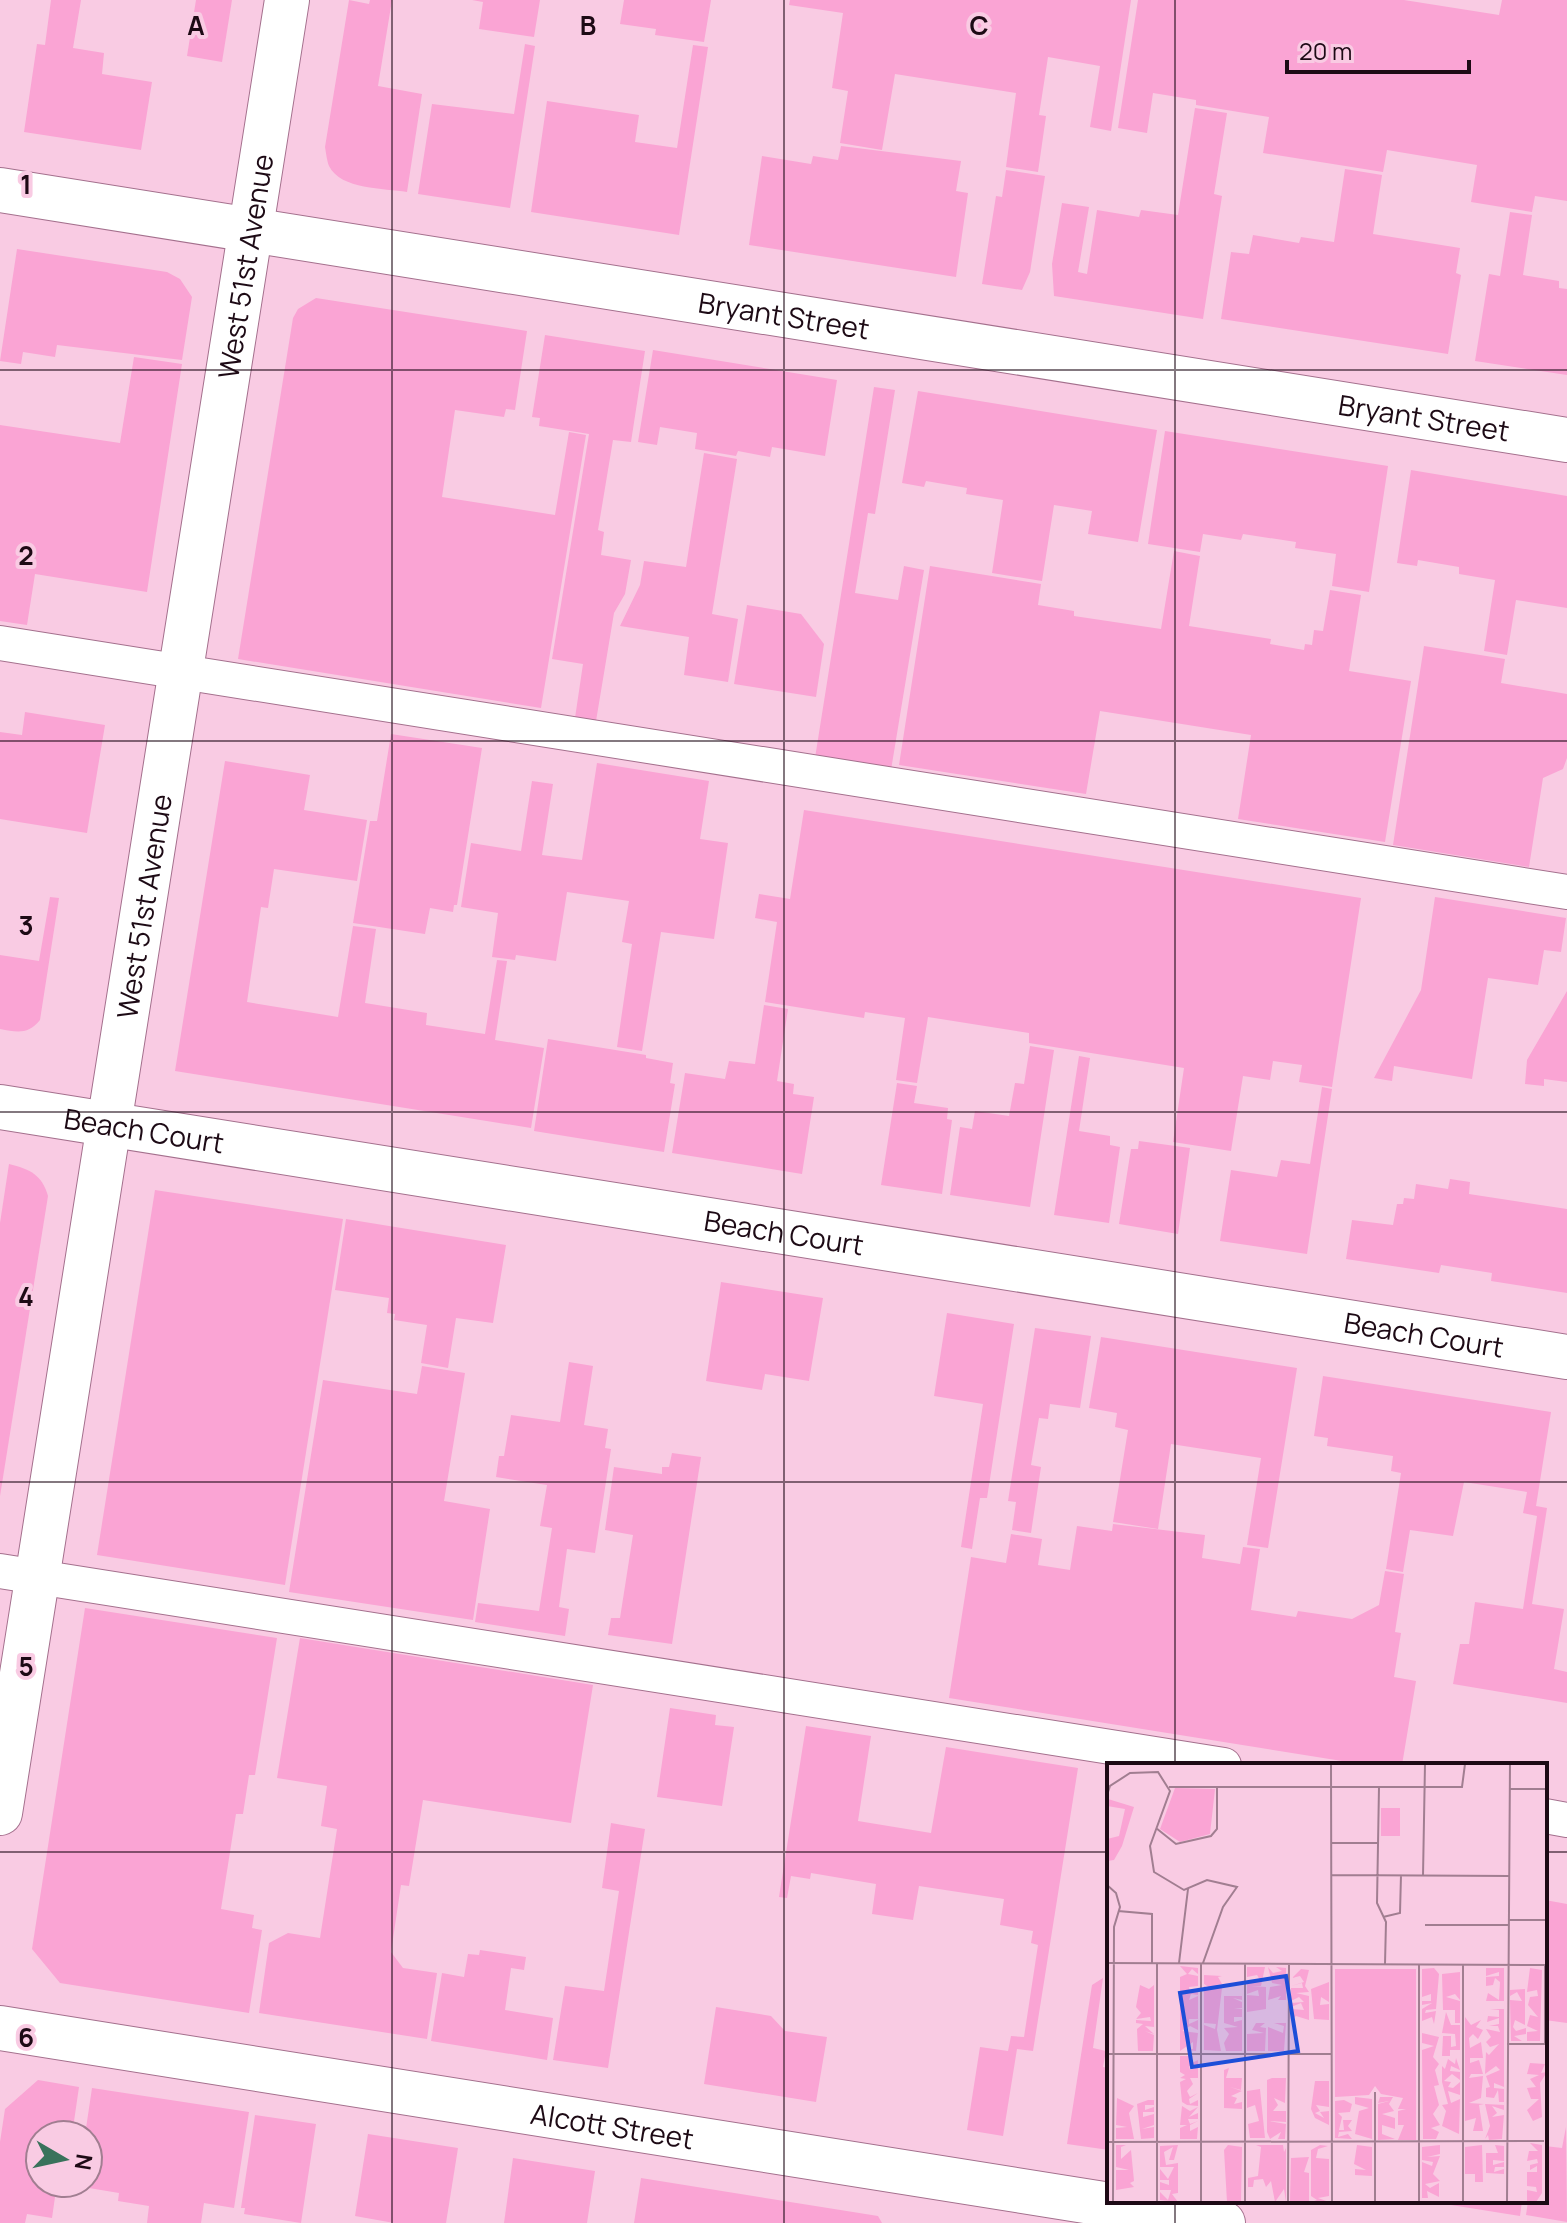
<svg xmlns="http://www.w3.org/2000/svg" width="1567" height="2223" font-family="Manrope,sans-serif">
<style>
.green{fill:#faa4d4}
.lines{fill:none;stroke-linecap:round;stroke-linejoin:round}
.service-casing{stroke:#a4708d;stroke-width:36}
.minor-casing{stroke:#a4708d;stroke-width:46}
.service{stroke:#fff;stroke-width:34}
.minor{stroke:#fff;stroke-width:44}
.grid{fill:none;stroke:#1d0a15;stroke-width:2;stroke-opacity:0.55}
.labels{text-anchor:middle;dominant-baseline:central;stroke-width:8;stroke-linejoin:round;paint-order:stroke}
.street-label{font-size:28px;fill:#1d0a15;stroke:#f9cbe3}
.inset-road{fill:none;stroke:#a17e91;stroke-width:2}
.view{fill:#1d4ed8;fill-opacity:0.15;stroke:#1d4ed8;stroke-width:4}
.inset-edge{fill:none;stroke:#1d0a15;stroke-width:4}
.grid-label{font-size:26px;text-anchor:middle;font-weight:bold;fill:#1d0a15;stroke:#f9cbe3;stroke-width:8;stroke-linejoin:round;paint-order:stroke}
</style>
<rect width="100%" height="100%" fill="#f9cbe3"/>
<g class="green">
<polygon points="51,0 81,0 73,48 104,53 102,74 152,82 141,150 24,132 37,44 45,45"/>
<polygon points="196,0 232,0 222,62 187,56"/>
<path d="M 349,0 L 369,4 L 370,0 L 392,0 L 378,86 L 422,94 L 407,192 C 384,188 341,190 329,166 C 327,161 326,153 325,147 Z"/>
<polygon points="472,0 540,0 534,37 479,29 483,2"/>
<polygon points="624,0 711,0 704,42 655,35 656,29 620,24"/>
<polygon points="790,0 1131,0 1111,131 1090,127 1100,66 1048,57 1039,115 1046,116 1038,172 1006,167 1016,93 895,74 882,150 840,143 848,91 832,88 843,13 789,5"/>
<polygon points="1138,0 1404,0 1499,15 1502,0 1567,0 1567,201 1535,196 1532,212 1471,202 1477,165 1387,150 1383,172 1263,153 1269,117 1196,105 1196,100 1153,93 1147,133 1118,128"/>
<polygon points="525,44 535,46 510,208 418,194 432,104 514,114"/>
<polygon points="693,45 708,47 679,235 531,212 547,101 639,115 635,142 677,148"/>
<polygon points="1195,108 1227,113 1214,194 1222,196 1203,319 1054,296 1052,264 1062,203 1089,207 1078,272 1087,274 1097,210 1139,217 1141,210 1178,215"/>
<polygon points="841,146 961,161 956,191 968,193 956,277 749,245 762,156 811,164 813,156 838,160"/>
<polygon points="1345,169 1382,175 1373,234 1460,248 1456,273 1461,275 1448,354 1221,319 1231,252 1249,254 1253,235 1299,243 1301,237 1334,242"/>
<polygon points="1006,170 1045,176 1030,272 1022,290 982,284 996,196 1002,197"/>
<polygon points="1510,212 1532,215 1523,275 1559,281 1559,288 1567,289 1567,375 1475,361 1489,274 1500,276"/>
<polygon points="17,249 167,272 180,279 192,297 182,360 57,345 55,357 23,352 21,364 0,361"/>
<polygon points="316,298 527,331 515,410 506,409 504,417 455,410 442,497 555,515 569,432 586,435 541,708 238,659 293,318 298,309"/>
<polygon points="545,335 645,351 631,442 613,440 598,530 604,532 601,555 631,560 625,594 614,613 596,721 575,718 583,664 552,659 589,434 539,426 540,418 532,417"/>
<polygon points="653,350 837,380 825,456 772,447 770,457 738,451 736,456 695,449 697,433 660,427 657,445 638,442"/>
<polygon points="134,357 182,364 147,592 35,574 27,625 0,621 0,425 120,443"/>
<polygon points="874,387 895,390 875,514 868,513 855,593 898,600 904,566 924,570 891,770 815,758"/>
<polygon points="918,391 1157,430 1138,542 1088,534 1092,511 1054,505 1042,581 992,573 1003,500 966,494 967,488 926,481 924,487 902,483"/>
<polygon points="1165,431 1388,466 1369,592 1332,586 1336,554 1295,548 1296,542 1243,534 1241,540 1203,534 1200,552 1148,544"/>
<polygon points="704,453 737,459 712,614 738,619 728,682 684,675 689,637 620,626 640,585 644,561 686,567"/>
<polygon points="1411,470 1567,496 1567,608 1516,600 1507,655 1484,651 1495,580 1459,574 1459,567 1418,560 1417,566 1397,563"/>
<polygon points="1174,551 1200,556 1189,626 1271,639 1270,644 1304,650 1305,644 1312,645 1314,630 1323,631 1330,590 1361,595 1349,671 1411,681 1385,842 1238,819 1251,735 1100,711 1086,794 899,765 930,566 1041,584 1038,605 1074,611 1074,616 1161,629"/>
<polygon points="747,605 801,614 824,644 816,697 734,684"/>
<polygon points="1424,646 1505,659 1501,683 1567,694 1567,758 1563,769 1543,778 1529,867 1393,845"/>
<polygon points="25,712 105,725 87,833 0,819 0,732 22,735"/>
<polygon points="391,734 482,748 457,905 454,905 453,912 430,908 425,934 353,923 370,821 377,821"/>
<polygon points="225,761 310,775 304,810 367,820 357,881 274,869 268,908 261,907 247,1002 338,1017 353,926 376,929 365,1003 427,1013 426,1025 485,1034 497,960 507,961 495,1040 544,1048 531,1128 175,1071"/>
<polygon points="597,763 709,781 700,839 728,843 714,939 661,932 642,1051 617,1047 632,944 622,942 629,901 567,892 556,961 516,955 515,960 492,957 498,913 461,907 471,843 521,851 532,781 553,784 542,855 582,860"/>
<polygon points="804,810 1361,898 1332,1087 1299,1082 1302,1065 1273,1061 1270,1080 1243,1076 1231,1151 1173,1142 1184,1068 1029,1043 1029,1033 928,1017 917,1083 896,1080 905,1018 865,1012 864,1018 765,1002 777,922 755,918 759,894 790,899"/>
<path d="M 50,897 L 59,898 L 40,1020 C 28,1035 17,1032 0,1029 L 0,955 L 39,961 Z"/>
<polygon points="1435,897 1566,918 1561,952 1544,950 1538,985 1488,978 1472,1079 1394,1066 1392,1081 1374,1078 1421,990"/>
<polygon points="1567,991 1567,1082 1544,1079 1544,1086 1525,1084 1527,1060"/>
<polygon points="764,1005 788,1009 777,1081 794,1084 793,1094 814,1097 802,1174 672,1153 685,1073 725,1079 729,1061 755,1064"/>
<polygon points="548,1039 646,1055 646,1058 673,1063 670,1083 675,1084 664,1152 534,1131"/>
<polygon points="1030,1046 1054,1050 1030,1207 950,1195 960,1127 972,1129 975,1111 1009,1116 1015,1083 1024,1084"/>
<polygon points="1079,1056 1090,1058 1079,1131 1110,1136 1110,1145 1120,1147 1109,1223 1054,1215"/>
<polygon points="897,1083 917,1086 914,1103 948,1108 947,1119 952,1120 942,1194 881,1185"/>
<polygon points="1322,1087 1332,1089 1307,1254 1220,1241 1231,1170 1277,1177 1281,1160 1310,1164"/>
<polygon points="1139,1141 1190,1148 1178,1234 1119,1224 1131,1149 1138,1149"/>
<path d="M 9,1164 C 30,1169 42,1175 48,1196 L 0,1496 L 0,1223 Z"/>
<polygon points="1450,1179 1470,1182 1469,1194 1567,1209 1567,1293 1491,1281 1492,1273 1441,1265 1439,1273 1346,1259 1352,1220 1393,1225 1397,1204 1403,1204 1404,1198 1414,1199 1416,1184 1448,1189"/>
<polygon points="155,1190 343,1219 285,1585 97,1555"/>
<polygon points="346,1219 506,1245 493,1323 456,1318 448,1368 421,1363 427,1325 394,1320 395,1314 387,1313 389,1298 335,1290"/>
<polygon points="721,1282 823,1298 809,1381 765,1374 762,1390 706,1381"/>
<polygon points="947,1313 1014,1324 987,1498 980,1498 972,1549 961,1547 983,1404 934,1396"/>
<polygon points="1035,1328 1091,1336 1080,1408 1050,1404 1048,1419 1039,1418 1031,1465 1041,1467 1031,1533 1012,1530 1016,1502 1008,1501"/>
<polygon points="1101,1337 1297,1368 1268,1548 1247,1545 1261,1458 1171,1444 1158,1529 1113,1522 1128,1430 1115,1427 1117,1413 1089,1408"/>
<polygon points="569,1362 593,1366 584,1425 608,1429 605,1448 611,1449 595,1553 567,1549 559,1607 569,1609 565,1636 475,1622 478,1603 539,1611 552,1528 540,1526 547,1485 496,1477 499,1456 504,1456 511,1415 560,1422"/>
<polygon points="422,1366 465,1373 444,1501 490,1509 473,1620 289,1592 323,1380 417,1394"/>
<polygon points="1323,1376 1551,1412 1536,1506 1547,1508 1532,1604 1564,1609 1554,1669 1567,1672 1567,1703 1453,1684 1460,1644 1469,1644 1475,1602 1523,1609 1537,1516 1523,1513 1527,1492 1464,1482 1453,1536 1410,1530 1403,1572 1386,1569 1401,1473 1391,1471 1393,1456 1327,1446 1328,1438 1314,1436"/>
<polygon points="672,1453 701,1457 672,1644 608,1635 611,1618 620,1618 633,1535 605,1530 614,1467 662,1474 662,1467 669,1467"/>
<polygon points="1113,1524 1205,1535 1202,1558 1240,1564 1243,1547 1260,1549 1251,1610 1296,1617 1298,1611 1352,1619 1379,1605 1385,1571 1404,1574 1395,1632 1401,1633 1394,1677 1416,1681 1402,1765 1367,1765 949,1698 971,1557 1006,1563 1011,1534 1042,1539 1038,1565 1070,1570 1077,1526 1112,1531"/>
<polygon points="85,1608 277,1638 255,1775 249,1775 243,1814 236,1814 221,1909 254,1915 252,1928 262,1930 249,2013 60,1983 32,1949"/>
<polygon points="300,1638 593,1685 571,1823 423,1800 409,1886 401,1885 391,1952 403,1968 437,1973 427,2039 259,2013 269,1943 288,1933 320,1938 337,1829 321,1826 327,1786 277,1778"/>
<polygon points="670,1708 716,1715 715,1725 734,1727 722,1806 657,1797"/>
<polygon points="806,1726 871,1736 858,1821 931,1833 946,1747 1078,1768 1033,2051 1017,2049 1003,2136 967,2130 980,2047 1008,2051 1011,2036 1024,2037 1038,1945 1031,1943 1033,1931 1000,1925 1004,1899 919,1886 913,1920 872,1914 876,1884 811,1873 810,1879 791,1876 787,1898 779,1897"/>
<polygon points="611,1823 645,1829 608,2068 553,2060 565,1986 604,1991 619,1891 602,1888"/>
<polygon points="1545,1900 1567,1904 1567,2023 1545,2020"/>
<polygon points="480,1950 526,1957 524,1970 511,1968 505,2010 553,2018 547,2060 431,2041 442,1973 464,1977 468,1954 479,1955"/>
<polygon points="1103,1978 1093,2048 1106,2051 1103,2067 1109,2068 1109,2150 1067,2144 1092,1985"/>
<polygon points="716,2007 771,2016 785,2031 827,2037 816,2102 704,2084"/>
<polygon points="38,2080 79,2087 72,2135 40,2135 40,2183 57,2183 52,2218 27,2214 25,2223 0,2223 0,2142 5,2109"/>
<polygon points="92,2088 249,2112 234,2208 204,2203 201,2223 147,2223 149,2206 118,2201 119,2193 89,2188 88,2135 85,2135"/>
<polygon points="255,2115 316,2124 301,2223 244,2214 245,2208 241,2208"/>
<polygon points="1566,2127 1567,2222 1526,2215 1528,2201 1545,2201 1545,2146 1562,2148"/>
<polygon points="368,2134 458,2148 446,2223 394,2223 355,2216"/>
<polygon points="513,2158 595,2171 587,2223 504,2223"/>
<polygon points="641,2178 878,2216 882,2223 634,2223"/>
<polygon points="1426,2201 1522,2201 1520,2216"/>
</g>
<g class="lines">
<defs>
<g id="service">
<polyline points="0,643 1567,892"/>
<polyline points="0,1571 1224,1765"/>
<polyline points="1545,1816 1567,1820"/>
</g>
<g id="minor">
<path id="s1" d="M 0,190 L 1567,440"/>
<path id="s2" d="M 0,1107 L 1567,1357"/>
<path id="s3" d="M 0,1813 L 287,0"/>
<path id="s4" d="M 0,2028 L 1223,2223"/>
</g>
</defs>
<use href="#service" class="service-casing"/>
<use href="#minor" class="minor-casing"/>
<use href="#service" class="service"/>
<use href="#minor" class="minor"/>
</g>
<path class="grid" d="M 392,0 L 392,2223M 784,0 L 784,2223M 1175,0 L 1175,1765M 0,370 L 1567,370M 0,741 L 1567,741M 0,1112 L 1567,1112M 0,1482 L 1567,1482M 0,1852 L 1109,1852M 1545,1852 L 1567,1852M 1175,2201 L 1175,2223"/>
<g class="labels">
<g class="street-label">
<text stroke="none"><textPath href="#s3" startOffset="1566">West 51st Avenue</textPath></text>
<text stroke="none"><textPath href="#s1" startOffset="794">Bryant Street</textPath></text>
<text stroke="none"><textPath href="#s1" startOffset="1442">Bryant Street</textPath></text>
<text stroke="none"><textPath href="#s3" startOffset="918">West 51st Avenue</textPath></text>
<text stroke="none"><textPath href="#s2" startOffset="146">Beach Court</textPath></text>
<text stroke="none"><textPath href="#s2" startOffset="794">Beach Court</textPath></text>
<text stroke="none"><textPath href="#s2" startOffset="1442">Beach Court</textPath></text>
<text stroke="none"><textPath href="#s4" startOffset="620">Alcott Street</textPath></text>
</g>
</g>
<g transform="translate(1107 1763)">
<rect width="440" height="440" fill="#f9cbe3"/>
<path d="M 68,25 L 108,26 L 103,71 L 73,79 L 53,66 ZM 1,36 L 27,44 L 15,83 L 7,97 L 0,98 L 0,76 L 12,73 L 18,46 L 0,43 ZM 274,45 L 293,45 L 293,73 L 274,73 ZM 73,203 L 91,205 L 91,211 L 85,206 L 81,211 L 91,213 L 91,223 L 82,224 L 83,230 L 91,226 L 91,232 L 84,231 L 82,237 L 91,233 L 91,256 L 82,256 L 82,261 L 91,257 L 91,267 L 83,263 L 75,268 L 91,270 L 89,288 L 80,287 L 86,286 L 86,279 L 73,288 L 73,214 L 80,211 ZM 140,204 L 158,204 L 154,223 L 144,223 L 159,224 L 159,246 L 140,249 L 140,232 L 152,233 L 151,227 L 140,231 L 140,220 L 153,217 L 150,212 L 140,214 ZM 161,204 L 166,210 L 175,208 L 169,204 L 179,205 L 179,237 L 171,237 L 174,233 L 161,237 L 163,224 L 175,222 L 165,220 ZM 327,205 L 332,211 L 329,246 L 319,247 L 318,250 L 329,248 L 327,261 L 325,254 L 315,258 L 315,246 L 325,240 L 315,242 L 315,238 L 324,238 L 324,231 L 315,234 L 315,206 ZM 379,205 L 397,205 L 397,238 L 379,238 L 381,230 L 392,237 L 393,219 L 388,215 L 386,222 L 379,223 L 379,214 L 392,213 L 392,209 L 379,213 ZM 423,205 L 435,207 L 433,278 L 420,278 L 420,269 L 431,268 L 420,263 L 423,252 L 431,254 L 421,242 L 423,234 L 431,233 L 430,227 L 420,229 ZM 194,206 L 202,207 L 198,223 L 202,229 L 189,230 L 202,233 L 202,257 L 189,253 L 184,257 L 184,246 L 197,247 L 194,240 L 184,244 L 184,240 L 197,239 L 192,234 L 184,238 L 184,225 L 196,225 L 195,220 L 184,223 L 197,219 L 193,213 L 185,215 ZM 228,206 L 309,206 L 309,377 L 291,377 L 297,362 L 291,362 L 291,348 L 299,346 L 291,346 L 296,335 L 274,331 L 268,323 L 262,332 L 228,334 ZM 353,209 L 353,237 L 348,231 L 339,234 L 353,238 L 353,260 L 348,260 L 348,247 L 336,247 L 335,211 ZM 97,212 L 115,213 L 111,214 L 115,221 L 109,222 L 115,225 L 110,267 L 114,288 L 97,287 L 97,262 L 108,266 L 109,261 L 97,260 L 97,223 L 106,227 L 97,221 ZM 222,219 L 222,239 L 214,234 L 213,242 L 222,241 L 222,257 L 207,256 L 204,226 ZM 33,222 L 42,226 L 47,222 L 47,264 L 38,263 L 47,271 L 38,268 L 47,272 L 46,288 L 31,288 L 30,266 L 36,261 L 29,260 L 29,257 L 44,258 L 43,254 L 29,256 L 34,250 L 29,244 ZM 418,226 L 418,262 L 408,257 L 406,264 L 409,268 L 419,265 L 419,271 L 407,273 L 415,278 L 404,278 L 403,237 L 415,238 L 410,229 L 403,233 L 403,227 ZM 117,233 L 135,233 L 135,237 L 126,235 L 135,239 L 135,245 L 127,246 L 135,246 L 135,254 L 127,254 L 127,259 L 135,257 L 135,288 L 119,288 L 117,280 L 122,271 L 117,265 L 131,264 L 117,260 ZM 383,246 L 397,246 L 397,324 L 387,320 L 387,325 L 397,326 L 397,339 L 392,339 L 391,327 L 387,335 L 379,334 L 379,325 L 383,324 L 379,313 L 393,307 L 389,303 L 378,311 L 379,289 L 382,292 L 392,281 L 383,284 L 379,279 L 384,274 L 379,266 L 393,269 L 391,263 L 382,263 L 392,261 L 392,255 L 380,259 L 381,253 L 392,254 L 392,247 ZM 339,249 L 344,262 L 353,262 L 353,287 L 343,287 L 343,293 L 335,293 L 336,273 L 344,273 L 344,284 L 349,283 L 348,271 L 335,270 ZM 358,254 L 364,262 L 374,257 L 369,264 L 376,267 L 371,276 L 366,271 L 362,275 L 363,285 L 374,279 L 376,295 L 363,295 L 363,300 L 372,297 L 376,311 L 364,311 L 362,315 L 376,313 L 374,335 L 362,340 L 377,341 L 372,342 L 376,368 L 366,368 L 369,355 L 358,358 ZM 149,260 L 158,260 L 153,264 L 159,265 L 158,288 L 140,288 L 140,271 L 157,270 L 145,267 ZM 167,260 L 179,260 L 177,288 L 161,288 L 161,264 L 176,270 L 177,263 ZM 315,270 L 332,274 L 326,294 L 332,301 L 328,307 L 332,322 L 327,323 L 332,342 L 326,351 L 333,362 L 324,365 L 332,369 L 329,376 L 316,376 L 315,287 L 327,283 L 315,280 ZM 73,293 L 86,293 L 83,301 L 91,297 L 91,302 L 82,303 L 83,307 L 91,304 L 91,315 L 83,315 L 86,321 L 80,328 L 83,334 L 91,330 L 82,336 L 83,341 L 91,337 L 91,343 L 80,342 L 75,339 L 73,319 L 79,316 L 73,315 L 78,312 L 73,309 ZM 349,295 L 353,307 L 344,303 L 343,308 L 353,309 L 353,317 L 345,311 L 337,318 L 344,319 L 341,324 L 346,325 L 353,319 L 353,332 L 341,328 L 344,340 L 353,336 L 352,371 L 335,363 L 339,348 L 335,342 L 341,341 L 335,319 L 335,303 L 338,306 L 341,296 L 348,301 ZM 423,300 L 438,301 L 434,310 L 440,309 L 433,320 L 435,354 L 426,358 L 420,347 L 432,336 L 424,336 L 420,325 L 429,324 L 423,316 L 432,312 L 420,311 ZM 122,305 L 119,315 L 135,315 L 134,327 L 123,324 L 135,328 L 124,333 L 130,335 L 127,341 L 135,339 L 135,346 L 117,345 L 117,307 ZM 165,315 L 179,315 L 178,340 L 167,335 L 171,342 L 166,348 L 179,348 L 179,359 L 162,358 L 179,361 L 178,376 L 171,376 L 174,369 L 163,376 L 160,369 L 160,317 ZM 208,318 L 222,318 L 222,344 L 209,342 L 213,348 L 208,350 L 217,355 L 213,349 L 222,348 L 222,362 L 208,355 L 204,346 ZM 153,326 L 158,375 L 143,375 L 141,361 L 152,358 L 148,342 L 140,345 L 140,328 ZM 248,334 L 265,336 L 265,376 L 248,371 L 252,348 L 262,345 L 248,341 ZM 273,334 L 286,334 L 282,341 L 287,348 L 275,351 L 288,355 L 288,366 L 275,362 L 275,371 L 288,376 L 271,377 L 271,341 L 282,338 L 271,340 ZM 10,335 L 27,343 L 22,350 L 27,376 L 9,376 L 9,365 L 20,364 L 9,362 ZM 41,337 L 47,337 L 47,342 L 38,342 L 38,347 L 47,344 L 47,349 L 36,349 L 36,354 L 47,351 L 47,362 L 35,366 L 47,364 L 47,375 L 34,376 L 30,341 ZM 237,337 L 245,341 L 243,349 L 231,350 L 235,354 L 232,367 L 237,367 L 236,357 L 245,357 L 241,363 L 245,368 L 232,369 L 231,374 L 241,371 L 245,376 L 228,375 L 228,338 ZM 378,341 L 397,342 L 397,347 L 385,343 L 390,350 L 385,354 L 397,352 L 395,376 L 382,377 L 381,372 L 378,376 L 383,363 ZM 75,343 L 83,348 L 91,344 L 82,354 L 91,350 L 91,356 L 81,356 L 83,361 L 91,358 L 83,362 L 83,368 L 91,364 L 90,376 L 73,376 L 73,365 L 80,362 L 73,362 ZM 423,380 L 435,382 L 435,430 L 429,439 L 420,439 L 420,427 L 430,429 L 429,424 L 420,423 L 420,409 L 430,409 L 430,403 L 423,407 L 423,402 L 431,400 L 430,396 L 420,398 L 422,388 L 431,388 ZM 9,382 L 19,382 L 14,384 L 14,396 L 24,387 L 27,418 L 23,420 L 27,424 L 9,427 L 9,407 L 22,407 L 9,404 ZM 71,382 L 67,397 L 62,397 L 66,384 L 57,389 L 59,402 L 71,400 L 71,430 L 65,431 L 71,439 L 53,437 L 53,429 L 61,437 L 64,427 L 53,427 L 53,419 L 62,422 L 62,417 L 53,417 L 53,406 L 61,416 L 67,404 L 53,404 L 53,383 ZM 121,382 L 135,384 L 134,439 L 120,439 L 117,387 ZM 149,382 L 176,382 L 177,389 L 179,385 L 179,439 L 177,426 L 168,439 L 164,418 L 159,424 L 156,416 L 147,417 L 146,424 L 141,424 L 141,415 L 151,413 L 154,384 ZM 213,382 L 221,383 L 211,386 L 209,395 L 222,396 L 222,433 L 211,435 L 222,439 L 204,439 L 210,437 L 204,433 L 204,387 ZM 250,382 L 265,384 L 265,413 L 248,412 L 248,406 L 259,407 L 247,401 ZM 333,382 L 333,391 L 320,394 L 333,393 L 326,411 L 333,418 L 318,421 L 323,425 L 332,420 L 332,434 L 320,428 L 321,435 L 315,435 L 315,399 L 325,403 L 326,399 L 315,397 L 315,384 ZM 375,382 L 376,419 L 368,419 L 368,411 L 358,411 L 358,384 ZM 388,382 L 397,383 L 397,398 L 386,397 L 386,402 L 397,399 L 397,404 L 388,404 L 387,409 L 397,406 L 397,411 L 379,410 L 379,390 L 391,390 ZM 202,394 L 197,409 L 202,410 L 202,439 L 183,438 L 184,395 Z" fill="#faa4d4"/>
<path class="inset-road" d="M 224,1 L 225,439M 62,24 L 355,24 L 358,1M 272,24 L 270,140 L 279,159 L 278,201M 403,26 L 440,26M 0,32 L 3,23 L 23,10 L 51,9 L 63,28 L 43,83 L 47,109 L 77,127 L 100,117 L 130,124 L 116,144 L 96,200M 49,65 L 69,81 L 104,73 L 110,66 L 110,24M 225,80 L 271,80M 225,112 L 402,113M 316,113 L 318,1M 0,122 L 9,130 L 13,144 L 7,164 L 6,439M 11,148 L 45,151 L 45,200M 276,154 L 293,150 L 294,112M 402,157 L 440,157M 318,162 L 402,162M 0,200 L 440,202M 72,200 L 81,126M 356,202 L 356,439M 400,281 L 440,281M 438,281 L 438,202M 0,291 L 225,291M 440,319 L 440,437M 0,379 L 437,378M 50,439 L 50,200M 94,439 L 94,200M 138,439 L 138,201M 181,439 L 182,201M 268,439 L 268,329M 312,439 L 312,201M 400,439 L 403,1"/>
<path class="view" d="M 179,213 L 191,288 L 85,304 L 73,230 Z"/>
<rect width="440" height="440" class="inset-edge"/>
</g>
<g class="grid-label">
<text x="196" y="35">A</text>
<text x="588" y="35">B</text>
<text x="979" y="35">C</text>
<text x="26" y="194">1</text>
<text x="26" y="565">2</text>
<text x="26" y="935">3</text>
<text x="26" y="1306">4</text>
<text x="26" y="1676">5</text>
<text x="26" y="2047">6</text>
</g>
<g transform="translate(64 2159) rotate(99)"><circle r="38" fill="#f9cbe3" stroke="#a17e91" stroke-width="2"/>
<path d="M0-6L14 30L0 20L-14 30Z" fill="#39725b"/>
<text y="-12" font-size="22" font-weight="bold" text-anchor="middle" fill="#1d0a15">N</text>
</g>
<path d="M1287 60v12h182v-12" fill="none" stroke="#1d0a15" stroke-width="4"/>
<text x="1299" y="60" font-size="24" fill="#1d0a15" stroke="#f9cbe3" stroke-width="6" paint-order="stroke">20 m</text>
</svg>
